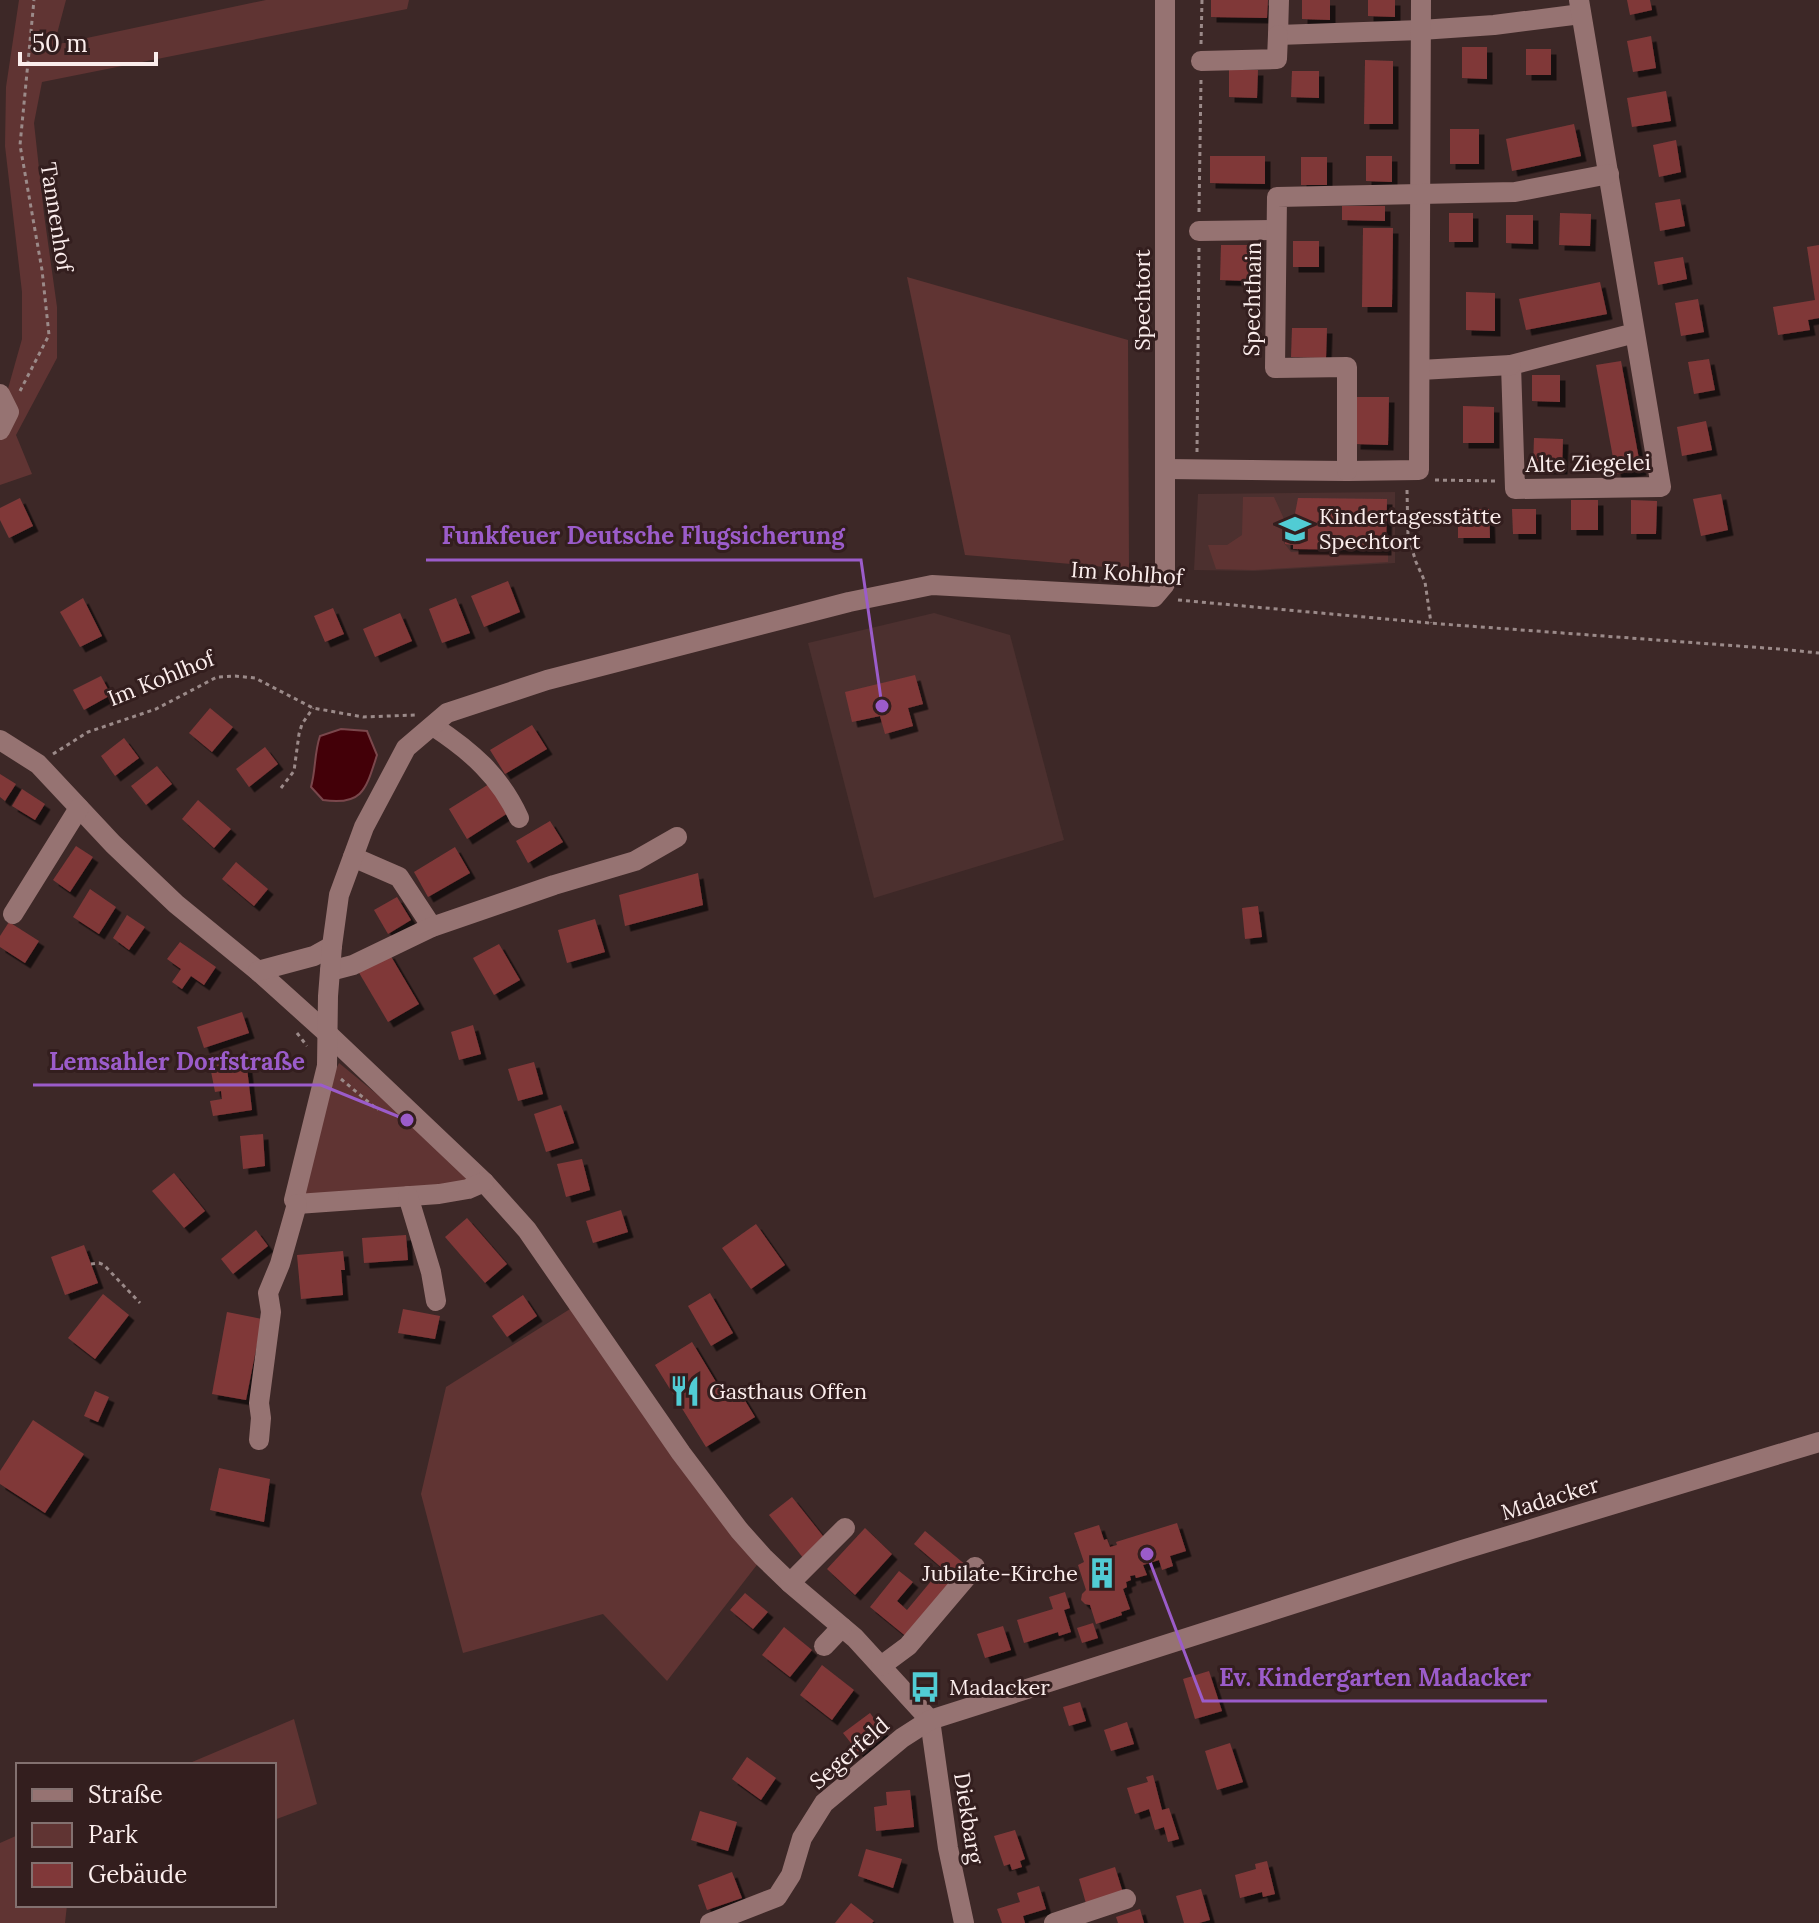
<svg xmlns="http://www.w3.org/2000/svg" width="1819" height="1923" font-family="Lora,serif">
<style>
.built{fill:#4c302f}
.green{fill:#603433}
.water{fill:#430008;stroke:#7a474c;stroke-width:2}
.building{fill:#803839;filter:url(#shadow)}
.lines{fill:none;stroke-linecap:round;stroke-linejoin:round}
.path{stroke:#9b8a89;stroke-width:3;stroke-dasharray:4 4;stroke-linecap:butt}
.minor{stroke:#967372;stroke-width:20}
.labels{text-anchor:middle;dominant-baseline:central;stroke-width:6;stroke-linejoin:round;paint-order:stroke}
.street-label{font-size:22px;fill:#fbedec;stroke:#331e1e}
.poi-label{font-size:22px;fill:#fbedec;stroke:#331e1e;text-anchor:start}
.leader{fill:none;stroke:#9b5cca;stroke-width:3}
.callout-dot{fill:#9b5cca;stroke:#331e1e;stroke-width:3}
.callout-label{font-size:24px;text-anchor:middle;font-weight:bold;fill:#9b5cca;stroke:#331e1e;stroke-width:6;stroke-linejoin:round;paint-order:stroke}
</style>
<defs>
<filter id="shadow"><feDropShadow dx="5.5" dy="5.5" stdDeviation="0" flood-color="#0009"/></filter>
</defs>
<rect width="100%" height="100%" fill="#3d2827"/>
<g class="built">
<polygon points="1395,492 1395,563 1254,571 1194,570 1198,494"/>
<polygon points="934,613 1010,635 1064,840 874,898 808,643"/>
</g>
<g class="green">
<polygon points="19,0 66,0 54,45 266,0 409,0 407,9 42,82 34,123 44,214 57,307 57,358 16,435 32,474 0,485 0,417 22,339 22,292 5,146 6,87"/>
<polygon points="907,277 1128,340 1129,569 965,555"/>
<polygon points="1243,497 1274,497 1284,519 1284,543 1291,552 1388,553 1388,562 1254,570 1216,569 1208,545 1227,545 1242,535"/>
<polygon points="339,1063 384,1100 469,1178 452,1186 298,1198 332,1077"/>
<polygon points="578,1304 763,1557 667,1681 603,1614 463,1653 421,1494 446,1387"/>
<polygon points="294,1719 317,1804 274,1820 274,1765 185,1765"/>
<polygon points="18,1835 18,1905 67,1905 65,1923 0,1923 0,1843"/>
</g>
<path class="water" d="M 341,729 L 367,731 L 377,755 C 366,789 363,806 323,800 L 311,787 C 316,769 314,754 320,736 Z"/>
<g class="building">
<polygon points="1211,0 1268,0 1267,18 1211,17"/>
<polygon points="1302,0 1330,0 1330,20 1302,19"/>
<polygon points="1368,0 1395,0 1395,17 1368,16"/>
<polygon points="1627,0 1650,0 1652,10 1630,15"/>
<polygon points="1651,36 1656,68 1633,72 1627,41"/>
<polygon points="1462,47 1487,47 1487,79 1462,78"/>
<rect x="1526" y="49" width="25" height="26"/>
<polygon points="1365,60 1393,61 1393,124 1364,124"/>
<polygon points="1229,70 1258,70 1257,98 1229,97"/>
<polygon points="1292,71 1319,71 1319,98 1291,97"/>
<polygon points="1666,91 1671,121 1632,127 1627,98"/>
<polygon points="1574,124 1581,156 1512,171 1506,139"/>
<rect x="1450" y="129" width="29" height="35"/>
<polygon points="1676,140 1681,172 1659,177 1653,145"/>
<polygon points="1210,156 1265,156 1265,184 1210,183"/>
<polygon points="1366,156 1392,156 1392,182 1366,181"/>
<rect x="1301" y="157" width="26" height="28"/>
<polygon points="1680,199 1685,226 1660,231 1655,203"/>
<polygon points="1342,206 1385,206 1385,221 1342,220"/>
<rect x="1449" y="213" width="24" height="29"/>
<polygon points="1560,213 1591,214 1590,246 1559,245"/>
<polygon points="1506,215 1533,215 1533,244 1506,243"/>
<polygon points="1363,228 1393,228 1392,307 1362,307"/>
<rect x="1293" y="241" width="26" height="26"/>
<polygon points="1221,245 1251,245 1251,281 1220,280"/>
<polygon points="1819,245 1819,318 1808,320 1810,330 1778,335 1773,307 1815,300 1807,247"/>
<polygon points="1683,257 1687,279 1658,285 1654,262"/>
<polygon points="1600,282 1607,314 1526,330 1519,299"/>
<polygon points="1466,292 1495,293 1495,331 1466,330"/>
<polygon points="1698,299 1704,332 1681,336 1675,303"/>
<polygon points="1292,328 1327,328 1326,358 1291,357"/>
<polygon points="1709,359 1715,390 1694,394 1688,362"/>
<polygon points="1621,361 1641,470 1616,474 1596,365"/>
<polygon points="1532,375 1560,375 1560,402 1532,401"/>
<polygon points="1357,397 1389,397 1388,445 1355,444"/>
<polygon points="1463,406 1494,407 1494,443 1463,443"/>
<polygon points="1706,421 1712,450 1682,456 1677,427"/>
<polygon points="1534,438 1563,439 1562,469 1533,469"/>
<polygon points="1721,494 1728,530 1701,536 1693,499"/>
<polygon points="20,498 33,526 9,538 0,520 0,508"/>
<polygon points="1298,498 1387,499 1386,550 1293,549 1293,545 1285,544 1286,519 1294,519"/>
<rect x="1571" y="500" width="27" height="30"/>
<polygon points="1631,500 1657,501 1656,534 1631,534"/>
<polygon points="1458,509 1489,509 1490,538 1458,538"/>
<polygon points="1512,509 1536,509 1536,534 1513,534"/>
<polygon points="508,581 520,612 484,627 471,596"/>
<polygon points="83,598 102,636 80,647 60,612"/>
<polygon points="456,598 470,633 442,643 429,609"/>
<polygon points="333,608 344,634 325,642 314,616"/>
<polygon points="400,613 412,641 375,657 363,629"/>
<polygon points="915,675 923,704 908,708 913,726 885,734 880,716 852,722 845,692"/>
<polygon points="101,676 111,695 84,710 73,690"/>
<polygon points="210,708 233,727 212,752 189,733"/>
<polygon points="532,725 547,749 505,774 490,750"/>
<polygon points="124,738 139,758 115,776 101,756"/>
<polygon points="265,747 278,764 249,787 236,769"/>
<polygon points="157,766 172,784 146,805 131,786"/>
<polygon points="0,774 16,784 5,801 0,797"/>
<polygon points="489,784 508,813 467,839 449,809"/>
<polygon points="22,789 45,804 35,820 12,806"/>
<polygon points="198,800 231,829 214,848 182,819"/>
<polygon points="550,821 563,842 528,863 516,841"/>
<polygon points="76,846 93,857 70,892 53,880"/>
<polygon points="455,847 470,873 428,897 414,872"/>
<polygon points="236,862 268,889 254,906 222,879"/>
<polygon points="698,873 703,905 625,926 619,895"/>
<polygon points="90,889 116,907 99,934 73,917"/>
<polygon points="397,897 411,920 388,934 374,910"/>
<polygon points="1258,906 1262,937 1245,939 1242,908"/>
<polygon points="127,915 145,927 129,950 113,938"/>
<polygon points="595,919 605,952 567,963 558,930"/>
<polygon points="9,922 39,941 25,963 0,947 0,936"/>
<polygon points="180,942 216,967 204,985 191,976 182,989 172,982 181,969 167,959"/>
<polygon points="499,944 520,980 494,995 473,958"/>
<polygon points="389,953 419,1004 388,1022 358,971"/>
<polygon points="242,1012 249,1033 204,1048 197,1027"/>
<polygon points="473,1025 481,1054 459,1060 451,1032"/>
<polygon points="246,1060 252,1110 213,1116 210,1101 222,1099 221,1091 215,1092 210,1066"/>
<polygon points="534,1062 543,1094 518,1101 508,1069"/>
<polygon points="561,1105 574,1143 546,1152 534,1114"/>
<polygon points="263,1134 265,1166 243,1169 240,1136"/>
<polygon points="582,1159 590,1190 566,1197 557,1164"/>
<polygon points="174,1173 205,1211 184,1228 152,1191"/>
<polygon points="621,1210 628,1232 593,1243 586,1221"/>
<polygon points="467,1218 507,1264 485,1283 445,1237"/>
<polygon points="756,1224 785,1265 751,1289 722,1248"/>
<polygon points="256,1230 268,1246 233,1274 221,1259"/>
<polygon points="406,1235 408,1260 364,1263 362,1238"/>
<polygon points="84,1245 98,1283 65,1295 51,1257"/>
<polygon points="343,1251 345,1270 341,1270 343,1295 301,1299 297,1255"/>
<polygon points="710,1293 733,1333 711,1346 688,1306"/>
<polygon points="103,1294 129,1315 95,1359 68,1338"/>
<polygon points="523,1295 537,1316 507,1337 492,1316"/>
<polygon points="403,1309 440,1316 435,1339 398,1333"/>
<polygon points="227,1312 262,1319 246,1400 212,1394"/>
<polygon points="692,1342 725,1397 738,1389 755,1417 706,1447 655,1365"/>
<polygon points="95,1391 109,1397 98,1422 84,1416"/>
<polygon points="33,1420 84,1454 45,1513 0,1484 0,1471"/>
<polygon points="219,1468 270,1479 264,1522 210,1510"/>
<polygon points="792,1497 827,1541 804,1559 769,1515"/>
<polygon points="1177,1523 1186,1551 1170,1556 1173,1566 1162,1570 1159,1560 1143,1565 1147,1575 1136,1578 1135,1575 1130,1576 1131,1580 1126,1582 1127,1587 1123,1589 1130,1609 1121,1612 1122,1615 1096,1624 1090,1605 1085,1604 1081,1600 1082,1594 1086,1590 1078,1565 1084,1562 1074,1533 1099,1525 1104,1540 1107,1539 1110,1547 1117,1545 1116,1542"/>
<polygon points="865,1528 892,1554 855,1595 827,1569"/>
<polygon points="925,1531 967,1566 908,1638 870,1607 899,1571 913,1582 897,1601 907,1610 942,1568 914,1544"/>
<polygon points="1065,1592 1070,1608 1064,1610 1071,1632 1059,1636 1058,1632 1024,1643 1017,1620 1053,1609 1049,1597"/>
<polygon points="745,1593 768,1612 753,1629 730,1610"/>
<polygon points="1093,1623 1098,1638 1082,1643 1077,1628"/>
<polygon points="1003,1626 1011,1650 985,1658 977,1634"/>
<polygon points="784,1627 812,1650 790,1677 762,1655"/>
<polygon points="822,1665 854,1690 832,1720 800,1695"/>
<polygon points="1209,1671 1222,1711 1195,1719 1183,1679"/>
<polygon points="1080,1702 1086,1721 1069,1726 1063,1707"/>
<polygon points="870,1713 884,1732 858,1752 843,1733"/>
<polygon points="1127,1722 1134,1744 1111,1751 1104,1730"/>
<polygon points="1230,1743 1243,1782 1217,1790 1205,1751"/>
<polygon points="747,1757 776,1778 761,1800 732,1779"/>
<polygon points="1153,1775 1162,1810 1169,1808 1179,1839 1168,1842 1164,1827 1155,1830 1149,1809 1135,1814 1127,1788 1148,1782 1146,1777"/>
<polygon points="910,1790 914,1827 876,1831 874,1807 887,1805 886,1792"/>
<polygon points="700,1811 737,1822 728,1851 691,1840"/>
<polygon points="1015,1830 1025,1859 1020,1861 1022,1867 1012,1870 1010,1864 1004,1866 994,1836"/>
<polygon points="866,1849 902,1859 893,1888 858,1876"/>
<polygon points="1267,1861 1275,1894 1263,1897 1262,1892 1240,1898 1235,1875 1256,1869 1255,1864"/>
<polygon points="1115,1867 1124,1896 1087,1907 1079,1879"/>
<polygon points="732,1872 742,1898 707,1910 698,1885"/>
<polygon points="1039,1886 1046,1909 1023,1916 1025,1923 1002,1923 997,1909 1020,1902 1017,1893"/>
<polygon points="1201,1889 1210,1920 1199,1923 1184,1923 1176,1896"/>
<polygon points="851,1903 874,1921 872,1923 835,1923"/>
<polygon points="1140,1909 1144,1923 1118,1923 1116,1917"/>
</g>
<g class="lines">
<g class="path">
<polyline points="1201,44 1202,0"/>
<polyline points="1199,212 1201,80"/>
<polyline points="20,391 49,335 42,270 20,145 34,0"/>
<polyline points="1197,452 1199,248"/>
<polyline points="1435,480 1495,481"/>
<polyline points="1407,490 1408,536 1416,562 1425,582 1431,623"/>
<polyline points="1178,600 1441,624 1779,649 1819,653"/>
<polyline points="53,754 88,732 156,709 217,677 235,676 255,678 313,708 363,717 415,715"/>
<polyline points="281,788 294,771 299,734 302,724 313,708"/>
<polyline points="297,1033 307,1046"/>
<polyline points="341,1079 378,1110"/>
<polyline points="91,1264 99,1263 104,1265 140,1303"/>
</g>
<g class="minor">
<polyline points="1279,0 1278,35 1421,30 1494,25 1581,14"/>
<polyline points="1579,0 1661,487 1515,489 1511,365 1635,333"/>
<polyline points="1201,61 1277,59 1278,35"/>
<polyline points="1199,231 1276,230"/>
<polyline points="1420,370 1511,365"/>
<polyline points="0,394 9,412 0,430"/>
<polyline points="1166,469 1347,471 1419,470 1421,0"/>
<polyline points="1347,471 1347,367 1275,368 1277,197 1515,192 1609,174"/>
<path d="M 433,726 C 471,751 500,776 519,818"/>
<polyline points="0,740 38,764 113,844 176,904 258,971 327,1033 484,1182 527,1230 681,1453 739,1530 763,1557 790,1583 855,1638 930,1720"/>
<polyline points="353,857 399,877 432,927"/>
<polyline points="13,914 79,808"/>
<polyline points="258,971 314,956 332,946"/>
<polyline points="330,971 353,965 432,927 554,885 635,861 677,837"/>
<polyline points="484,1182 468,1189 439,1194 297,1204 294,1200 327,1066 328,996 332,946 339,895 364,827 406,748 447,713 547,680 849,602 932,585 1154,597 1165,584 1165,0"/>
<polyline points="408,1196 431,1272 436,1301"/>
<polyline points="259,1440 261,1418 259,1403 271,1312 268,1293 280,1264 297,1204"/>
<polyline points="790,1583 845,1528"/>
<polyline points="824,1646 842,1627"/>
<polyline points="881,1666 908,1646 975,1567"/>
<polyline points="930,1720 948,1848 964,1923"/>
<polyline points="710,1923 777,1897 791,1875 802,1838 824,1803 902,1738 930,1720 1462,1550 1819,1442"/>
<polyline points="1054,1923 1126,1899"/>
</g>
</g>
<defs>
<symbol id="school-bare" viewBox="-9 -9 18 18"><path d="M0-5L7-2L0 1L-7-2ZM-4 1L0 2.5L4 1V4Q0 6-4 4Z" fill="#51ccd4" stroke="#331e1e" stroke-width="2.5" paint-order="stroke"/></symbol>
<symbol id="restaurant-bare" viewBox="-9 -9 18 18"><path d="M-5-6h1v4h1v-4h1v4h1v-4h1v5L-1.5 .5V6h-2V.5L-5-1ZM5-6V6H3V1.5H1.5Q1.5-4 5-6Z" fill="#51ccd4" stroke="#331e1e" stroke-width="2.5" paint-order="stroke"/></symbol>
<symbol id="building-bare" viewBox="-9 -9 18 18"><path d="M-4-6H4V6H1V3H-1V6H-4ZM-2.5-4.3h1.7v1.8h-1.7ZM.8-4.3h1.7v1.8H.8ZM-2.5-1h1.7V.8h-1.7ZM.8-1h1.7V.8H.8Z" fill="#51ccd4" stroke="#331e1e" stroke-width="2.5" paint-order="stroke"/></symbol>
<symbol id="bus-bare" viewBox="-9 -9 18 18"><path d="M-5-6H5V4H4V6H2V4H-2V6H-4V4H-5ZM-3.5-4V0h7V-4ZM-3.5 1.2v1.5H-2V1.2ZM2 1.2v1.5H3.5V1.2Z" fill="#51ccd4" stroke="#331e1e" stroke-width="2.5" paint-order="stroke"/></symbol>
</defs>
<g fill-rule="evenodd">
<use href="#school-bare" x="1273" y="507" width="44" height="44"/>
<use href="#restaurant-bare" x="663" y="1369" width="44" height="44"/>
<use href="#building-bare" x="1080" y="1551" width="44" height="44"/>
<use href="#bus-bare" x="903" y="1665" width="44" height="44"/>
</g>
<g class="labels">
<g class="street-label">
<text transform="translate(57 217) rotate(81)">Tannenhof</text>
<text transform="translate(1252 299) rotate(-89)">Spechthain</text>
<text transform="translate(1142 300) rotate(-90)">Spechtort</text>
<text transform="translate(1588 463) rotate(-1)">Alte Ziegelei</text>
<text transform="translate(1127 573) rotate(4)">Im Kohlhof</text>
<text transform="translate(161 678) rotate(-22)">Im Kohlhof</text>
<text transform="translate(1550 1498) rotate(-17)">Madacker</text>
<text transform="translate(849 1753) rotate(-41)">Segerfeld</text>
<text transform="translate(969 1818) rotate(81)">Diekbarg</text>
</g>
<g class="poi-label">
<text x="1319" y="516">Kindertagesstätte<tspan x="1319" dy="25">Spechtort</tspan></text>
<text x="709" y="1391">Gasthaus Offen</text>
<text x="1078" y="1573" text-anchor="end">Jubilate-Kirche</text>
<text x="949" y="1687">Madacker</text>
</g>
</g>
<path class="leader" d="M882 706L861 560H426M407 1120L321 1085H33M1147 1554L1203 1701H1547"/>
<g class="callout-dot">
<circle cx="882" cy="706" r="8"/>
<circle cx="407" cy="1120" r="8"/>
<circle cx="1147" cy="1554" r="8"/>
</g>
<g class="callout-label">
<text x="643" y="544">Funkfeuer Deutsche Flugsicherung</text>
<text x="177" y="1070">Lemsahler Dorfstraße</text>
<text x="1375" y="1686">Ev. Kindergarten Madacker</text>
</g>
<rect x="16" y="1763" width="260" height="144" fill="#331e1e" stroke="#837170" stroke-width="2"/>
<rect x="32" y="1789" width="40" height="12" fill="#967372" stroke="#837170" stroke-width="2"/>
<text x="88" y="1803" font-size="24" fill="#fbedec">Straße</text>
<rect x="32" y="1823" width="40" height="24" fill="#603433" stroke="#837170" stroke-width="2"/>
<text x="88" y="1843" font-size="24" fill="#fbedec">Park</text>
<rect x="32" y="1863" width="40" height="24" fill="#803839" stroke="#837170" stroke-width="2"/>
<text x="88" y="1883" font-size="24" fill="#fbedec">Gebäude</text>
<path d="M20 52v12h136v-12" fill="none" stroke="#fbedec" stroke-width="4"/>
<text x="32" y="52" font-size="24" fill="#fbedec" stroke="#331e1e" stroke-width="6" paint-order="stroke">50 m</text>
</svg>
